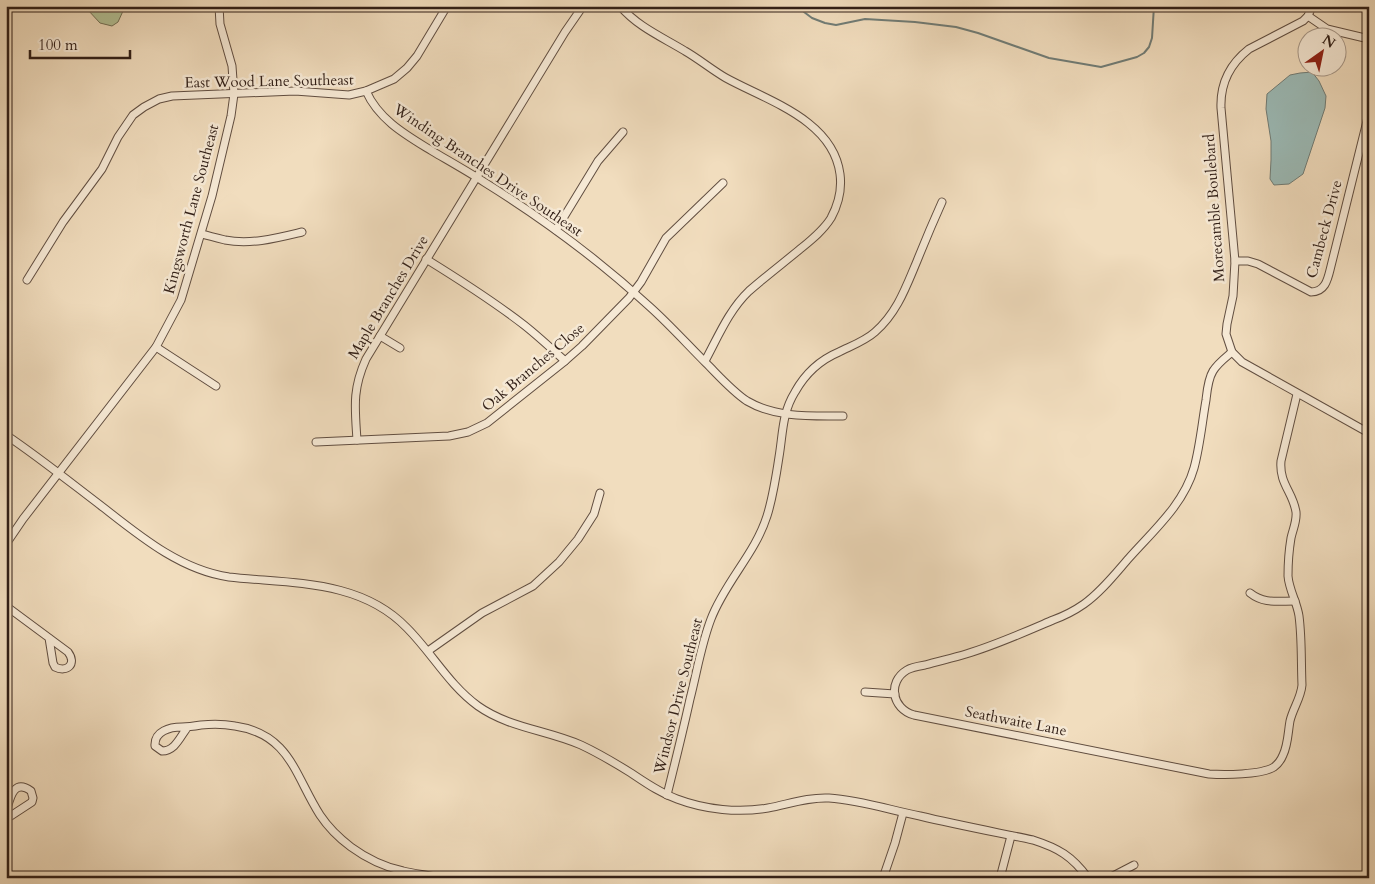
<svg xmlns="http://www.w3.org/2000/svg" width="1375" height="884" font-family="Cardo,serif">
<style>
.green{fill:#b4c296;stroke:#727056}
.water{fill:#9cbbb7;stroke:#717d77}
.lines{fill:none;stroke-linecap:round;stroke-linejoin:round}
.stream{stroke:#717d77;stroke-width:2}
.minor-casing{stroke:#614e41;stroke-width:9}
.minor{stroke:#f6e9d5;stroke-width:7}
.labels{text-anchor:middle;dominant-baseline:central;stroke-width:5;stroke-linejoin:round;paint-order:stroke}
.street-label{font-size:15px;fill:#311f17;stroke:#f6e9d5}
</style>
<rect width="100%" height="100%" fill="#f1ddbe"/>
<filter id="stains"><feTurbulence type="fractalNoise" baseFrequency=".004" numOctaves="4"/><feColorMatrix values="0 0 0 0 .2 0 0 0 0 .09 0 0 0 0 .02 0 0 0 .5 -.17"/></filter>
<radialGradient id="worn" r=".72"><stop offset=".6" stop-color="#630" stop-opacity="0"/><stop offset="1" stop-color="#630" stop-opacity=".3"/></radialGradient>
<polygon class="green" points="86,6 122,6 123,11 118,22 112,26 100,23 87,9"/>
<polygon class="water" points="1312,72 1319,81 1326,96 1325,108 1303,174 1289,184 1274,185 1270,179 1271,160 1271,141 1266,109 1267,94 1290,75 1300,73"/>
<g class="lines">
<polyline class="stream" points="804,12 812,18 825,23 836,25 865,19 915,22 956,27 978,33 1049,58 1101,67 1137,57 1144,53 1149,47 1152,38 1154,6"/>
<defs>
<g id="minor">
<path d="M 620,6 C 638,27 662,37 685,51 C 699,59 712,70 726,78 C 768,101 833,120 840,174 C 842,189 838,205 831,218 C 823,231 810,241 799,250 C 782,264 765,277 749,291 C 729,310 718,337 705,361"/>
<path d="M 1312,6 L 1308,16 L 1303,21 L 1249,49 C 1230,64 1220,83 1221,108 L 1235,261 L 1233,296 L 1227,324 L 1226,334 L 1232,352 L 1242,362 L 1369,433"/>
<polyline points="1308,16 1327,29 1369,39"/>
<path d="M 366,91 C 379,120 406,135 432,151 C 449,161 467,171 484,182 C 542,218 599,260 650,307 C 669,324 687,344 706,363 C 719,376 732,391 747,401 C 776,418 811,416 843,416"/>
<polyline points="556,230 598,161 623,132"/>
<path d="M 202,234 C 209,236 217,238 225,240 C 251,245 277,238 302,232"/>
<path d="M 426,259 C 460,280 493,301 524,325 C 538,336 552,349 565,361"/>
<path d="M 1235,261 L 1248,261 L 1258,264 L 1311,292 C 1326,292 1328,278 1331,266 L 1369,113"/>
<polyline points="27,280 63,222 102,169 118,137 133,115 144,107 159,99 172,96 295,91 349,95 366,91 394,79 407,68 417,56 447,6"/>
<polyline points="380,336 400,348"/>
<polyline points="156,347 216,386"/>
<path d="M 1232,352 C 1225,358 1218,363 1213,371 C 1208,379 1207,391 1206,400 C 1202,423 1200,446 1194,468 C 1184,504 1153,531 1129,558 C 1115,574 1101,592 1084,604 C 1074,611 1064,616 1053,620 C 1025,632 996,645 966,654 C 953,658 939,661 925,665 C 919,666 912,667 907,670 C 887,682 892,709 914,715 L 1209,774 C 1224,775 1261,775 1274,767 C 1278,764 1281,760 1283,755 C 1288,745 1288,732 1290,721 C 1293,708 1301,698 1302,685 C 1301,662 1302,639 1299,616 C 1297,602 1289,590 1288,576 C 1288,564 1289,550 1291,538 C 1293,529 1297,521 1296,512 C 1293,492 1279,484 1281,461 L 1297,394"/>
<path d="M 6,435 C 40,458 71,483 104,508 C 141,537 181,570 229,577 C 291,584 360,579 407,628 C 432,653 449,685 478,706 C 509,728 547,730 581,745 C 598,753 615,763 631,773 C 646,783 660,793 677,799 C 706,810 739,813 768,808 C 789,804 808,797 829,798 C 860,800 890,810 920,816 C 958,825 995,832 1033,840 C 1058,848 1072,856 1088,878"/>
<path d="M 357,440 C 355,408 352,390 366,359 L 565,32 L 583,6"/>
<polyline points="316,442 449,436 468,432 487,423 565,361 582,346 629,298 641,282 666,238 723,183"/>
<polyline points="6,544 23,519 156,347 181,300 212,196 231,116 234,94 232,66 220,24 219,6"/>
<path d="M 1250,593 C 1264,604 1277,601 1295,601"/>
<path d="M 6,606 L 68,652 C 77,664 67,673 55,667 L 53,663 L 49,638"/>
<polyline points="428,651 482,613 533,586 559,562 578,539 594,514 600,493"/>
<polyline points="865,692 895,694"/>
<path d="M 187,728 C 180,737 175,751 162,751 L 155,746 C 154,731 170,727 182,727 C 189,727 195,726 201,725 C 212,724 224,724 235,726 C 290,734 295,776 320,815 C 328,827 339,838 351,847 C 366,858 385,867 403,871 C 415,874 428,875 440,878"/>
<path d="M 667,795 C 675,763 683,731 690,699 C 697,672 701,645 711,619 C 725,582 755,554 767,516 C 773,497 776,477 779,457 C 783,433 782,413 795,392 C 805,374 820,360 839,352 C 851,346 865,341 875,332 C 897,313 906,287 917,261 C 925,241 933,222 942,202"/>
<path d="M 6,812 C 10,799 13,778 31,791 L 33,798 L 32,802 L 6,819"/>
<polyline points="883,878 895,843 903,813"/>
<polyline points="1000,878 1011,836"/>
<polyline points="1109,878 1134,865"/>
</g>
</defs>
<use href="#minor" class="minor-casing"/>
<use href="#minor" class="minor"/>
</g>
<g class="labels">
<g class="street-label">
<text transform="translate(269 81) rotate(-1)">East Wood Lane Southeast</text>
<text transform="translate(488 170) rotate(34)">Winding Branches Drive Southeast</text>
<text transform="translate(1214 208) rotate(-94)">Morecamble Boulebard</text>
<text transform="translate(191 209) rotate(-75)">Kingsworth Lane Southeast</text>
<text transform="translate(1324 229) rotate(-75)">Cambeck Drive</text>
<text transform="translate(388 297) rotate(-59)">Maple Branches Drive</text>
<text transform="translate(533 367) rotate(-40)">Oak Branches Close</text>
<text transform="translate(678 696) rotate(-76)">Windsor Drive Southeast</text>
<text transform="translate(1016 721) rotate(11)">Seathwaite Lane</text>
</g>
</g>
<rect width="1375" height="884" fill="none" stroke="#f1ddbe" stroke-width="25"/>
<rect x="8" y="8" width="1360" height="869" fill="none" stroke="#311f17" stroke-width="2.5"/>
<rect x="12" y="12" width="1350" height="859" fill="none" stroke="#311f17"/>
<g transform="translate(1322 52) rotate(33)"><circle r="24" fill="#f6e9d5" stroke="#a79889"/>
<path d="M0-4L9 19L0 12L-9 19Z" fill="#8f2418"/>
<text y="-8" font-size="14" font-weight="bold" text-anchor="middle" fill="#311f17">N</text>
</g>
<path d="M30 50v8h100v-8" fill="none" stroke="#311f17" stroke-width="2.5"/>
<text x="38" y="50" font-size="15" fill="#311f17" stroke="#f6e9d5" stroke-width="4" paint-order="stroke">100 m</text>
<rect width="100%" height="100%" filter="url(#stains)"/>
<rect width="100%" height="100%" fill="url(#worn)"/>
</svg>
